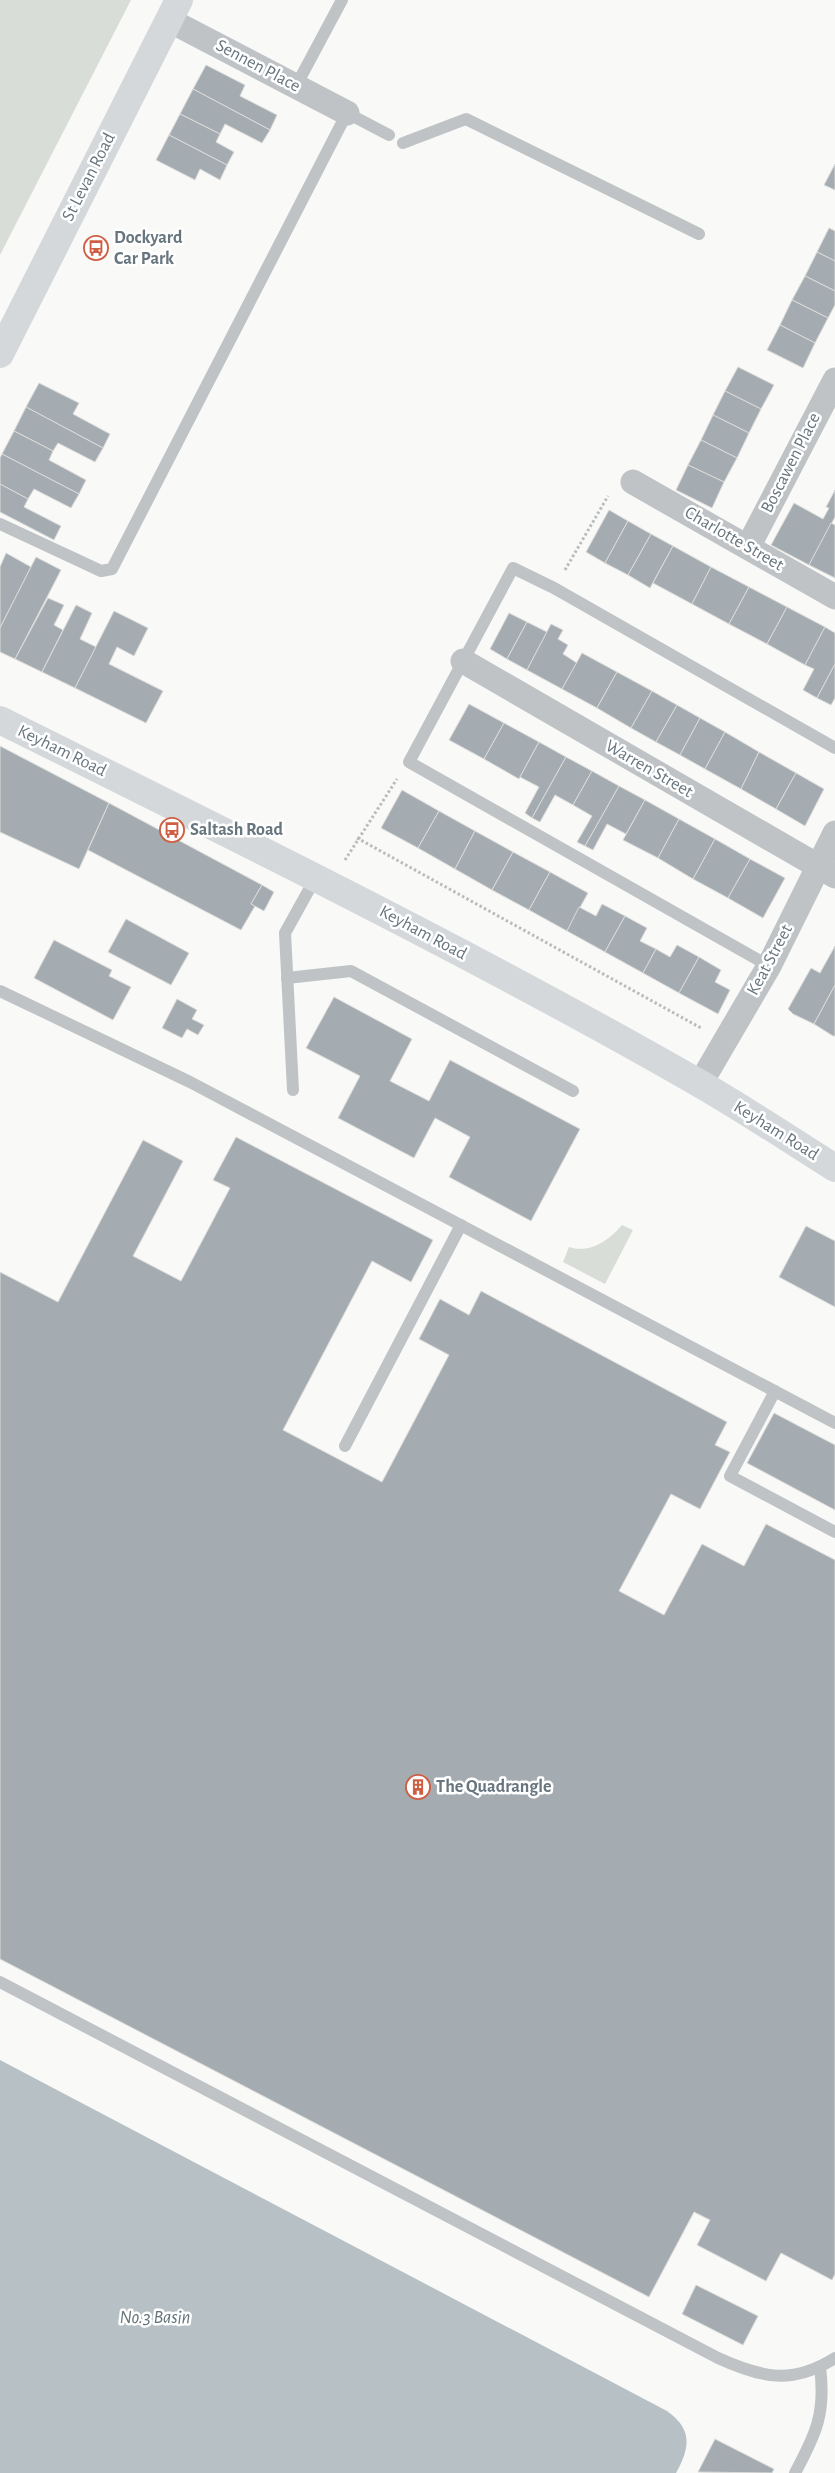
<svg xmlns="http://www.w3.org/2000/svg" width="835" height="2473" font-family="'Alegreya Sans',sans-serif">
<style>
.green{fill:#d9ddd7}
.water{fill:#b7c1c5}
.building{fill:#a4acb1;stroke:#dbdbd9}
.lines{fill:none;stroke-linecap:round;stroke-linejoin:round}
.path{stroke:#b9bcbe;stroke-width:3;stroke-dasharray:2.5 2.5;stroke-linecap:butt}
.lane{stroke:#bfc3c6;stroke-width:12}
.street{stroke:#bfc3c6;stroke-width:25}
.secondary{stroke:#d5d8db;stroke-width:28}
.labels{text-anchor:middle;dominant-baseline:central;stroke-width:5;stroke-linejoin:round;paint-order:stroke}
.street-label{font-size:18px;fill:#67757e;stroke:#fff}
.poi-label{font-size:18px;font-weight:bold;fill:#67757e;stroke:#fff;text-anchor:start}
.water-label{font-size:19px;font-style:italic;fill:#637378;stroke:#fff}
</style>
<rect width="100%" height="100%" fill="#f9f9f7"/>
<g class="green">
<polygon points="0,0 131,0 0,255"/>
<path d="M 622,1225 L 633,1230 L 605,1284 L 563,1262 L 569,1247 C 591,1254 609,1240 622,1225 Z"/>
</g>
<path class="water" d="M 0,2060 L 667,2411 C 693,2430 690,2447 676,2473 L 0,2473 Z"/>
<g class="building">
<polygon points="206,65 245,85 240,96 277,115 270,130 193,89"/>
<polygon points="193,89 270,130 262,143 225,124 220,134 180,114"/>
<polygon points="180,114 220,134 216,142 234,152 227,165 169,135"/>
<polygon points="169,135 227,165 220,180 200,169 195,180 156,160"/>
<polygon points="835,164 835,190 824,185"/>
<polygon points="829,228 835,231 835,261 817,252"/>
<polygon points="817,252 835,261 835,291 805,276"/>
<polygon points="805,276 835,291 835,305 828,318 792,300"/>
<polygon points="792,300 828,318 815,343 780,325"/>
<polygon points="780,325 815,343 803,368 767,350"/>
<polygon points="738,367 774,385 761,409 725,391"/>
<polygon points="39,383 79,403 73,414 110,434 103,448 26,407"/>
<polygon points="725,391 761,409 749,433 713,415"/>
<polygon points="26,407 103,448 95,462 58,443 53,451 14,431"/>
<polygon points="713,415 749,433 737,458 701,440"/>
<polygon points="14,431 53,451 49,460 86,480 79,494 2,454"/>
<polygon points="701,440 737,458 724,482 688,465"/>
<polygon points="2,454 79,494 71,508 34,489 28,499 0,484 0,458"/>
<polygon points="688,465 724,482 712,508 676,490"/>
<polygon points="0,484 28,499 24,507 61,526 54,540 0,512"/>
<polygon points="835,490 835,517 809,565 771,545 794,503 823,519 829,508 826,507"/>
<polygon points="609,510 628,521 605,563 586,552"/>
<polygon points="628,521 651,534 628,575 605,563"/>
<polygon points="831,523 835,525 835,578 809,565"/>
<polygon points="651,534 673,546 650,588 628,575"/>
<polygon points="673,546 711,567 692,604 653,583"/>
<polygon points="6,553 31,567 0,628 0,567"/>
<polygon points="36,557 61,570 15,659 0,652 0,628"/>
<polygon points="711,567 749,587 729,624 692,604"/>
<polygon points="749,587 787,607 767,644 729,624"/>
<polygon points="48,598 64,605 54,625 63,630 42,672 15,659"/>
<polygon points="76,605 92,613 80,639 96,647 75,688 42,672"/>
<polygon points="787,607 825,627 805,665 767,644"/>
<polygon points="114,611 148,628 134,656 117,647 109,664 163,691 146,723 75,688"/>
<polygon points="509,613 527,622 507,659 490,649"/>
<polygon points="527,622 547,632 527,670 507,659"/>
<polygon points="551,624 563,630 558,639 568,645 563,654 577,663 562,689 527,670"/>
<polygon points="825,627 835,633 835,664 817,698 803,690 814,669 805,665"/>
<polygon points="582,653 617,672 597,708 562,689"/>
<polygon points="835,664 835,698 831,705 817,698"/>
<polygon points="617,672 652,691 631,728 597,708"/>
<polygon points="652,691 677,705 656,742 631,728"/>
<polygon points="469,704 504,723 484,759 449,740"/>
<polygon points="677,705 700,718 680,755 656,742"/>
<polygon points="700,718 725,732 705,769 680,755"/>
<polygon points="504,723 539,742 519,779 484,759"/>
<polygon points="725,732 759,752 741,789 705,769"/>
<polygon points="539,742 566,757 532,818 525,813 539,787 520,777"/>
<polygon points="0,746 109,803 79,869 0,832"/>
<polygon points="759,752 796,773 776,809 741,789"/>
<polygon points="566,757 592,771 573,805 555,795 540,822 532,818"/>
<polygon points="592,771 619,786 585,846 577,842 592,816 573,805"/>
<polygon points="796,773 824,789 805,826 776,809"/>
<polygon points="619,786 645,800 626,834 607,824 593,850 585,846"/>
<polygon points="402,790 439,811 418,848 381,828"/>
<polygon points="645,800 679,819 658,858 623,840"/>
<polygon points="109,803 262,885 251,904 255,906 241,930 88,850"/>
<polygon points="439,811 475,831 455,869 418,848"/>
<polygon points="679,819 715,839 693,879 658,858"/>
<polygon points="475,831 513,852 492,890 455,869"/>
<polygon points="715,839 750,859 728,898 693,879"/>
<polygon points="513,852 550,872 529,910 492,890"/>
<polygon points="750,859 785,878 763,918 728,898"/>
<polygon points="550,872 588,893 567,931 529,910"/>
<polygon points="262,885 274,892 264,911 251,904"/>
<polygon points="602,904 625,916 605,952 567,931 579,907 596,916"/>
<polygon points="625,916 647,928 640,941 656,949 643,973 605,952"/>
<polygon points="126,919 189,953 171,985 108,952"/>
<polygon points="54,940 112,970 109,976 131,987 113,1020 34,978"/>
<polygon points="677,945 699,957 679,993 643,973 656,949 670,957"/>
<polygon points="835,946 835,985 814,1024 793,1014 788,1009 811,968 820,973"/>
<polygon points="699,957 721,970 715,982 730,990 718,1014 679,993"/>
<polygon points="835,985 835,1036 833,1036 814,1024"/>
<polygon points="334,997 412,1039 390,1081 429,1101 450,1060 580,1129 531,1221 449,1177 470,1137 435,1118 414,1158 338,1118 360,1076 306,1048"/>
<polygon points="177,999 197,1010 192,1019 204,1025 198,1035 187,1029 182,1038 162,1028"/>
<polygon points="236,1137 433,1240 411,1282 372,1261 283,1430 382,1482 449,1355 419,1339 440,1299 469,1315 481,1291 727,1422 715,1445 730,1452 700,1509 671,1494 619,1591 664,1615 702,1544 744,1566 766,1524 835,1560 835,2274 832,2280 781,2253 766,2281 697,2245 710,2220 694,2212 649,2297 0,1959 0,1272 58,1302 143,1140 183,1161 133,1256 181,1281 230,1188 213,1180"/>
<polygon points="806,1226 835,1241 835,1307 779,1277"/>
<polygon points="774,1413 835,1445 835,1510 747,1463"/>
<polygon points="696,2285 758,2316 743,2345 682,2314"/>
<polygon points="715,2439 774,2469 772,2473 698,2472"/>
</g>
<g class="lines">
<g class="path">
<polyline points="565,570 608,496"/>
<polyline points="357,838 701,1028"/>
<polyline points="345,860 397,779"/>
</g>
<g class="lane">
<polyline points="296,86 342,0"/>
<polyline points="403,143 466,119 699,234"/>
<polyline points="0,524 101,571 112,569 347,113 389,135"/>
<polyline points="769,966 409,762 513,568 554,588 835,748"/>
<polyline points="287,978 351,971 573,1091"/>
<polyline points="0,991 190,1082 835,1423"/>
<polyline points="293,1090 285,933 316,877"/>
<polyline points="775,1391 730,1476 835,1532"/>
<polyline points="345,1446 461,1225"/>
<path d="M 0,1982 L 718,2358 C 762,2378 792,2385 835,2358"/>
<path d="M 795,2473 C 816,2434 826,2413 820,2367"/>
</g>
<g class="street">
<polyline points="169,20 347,113"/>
<polyline points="633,482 835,597"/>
<polyline points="748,547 835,380"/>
<polyline points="463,661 835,876"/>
<polyline points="700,1084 769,966 835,833"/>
</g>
<g class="secondary">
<polyline points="0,354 179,0"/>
<path d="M 0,720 C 235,837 470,952 697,1082 C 744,1109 789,1139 835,1168"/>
</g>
</g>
<defs>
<symbol id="bus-ring" viewBox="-11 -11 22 22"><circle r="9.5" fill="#fff" stroke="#ce5f43" stroke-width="1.5"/><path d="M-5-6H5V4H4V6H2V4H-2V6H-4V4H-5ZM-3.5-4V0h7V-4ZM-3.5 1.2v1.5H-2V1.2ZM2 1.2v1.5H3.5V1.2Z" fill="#ce5f43"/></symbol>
<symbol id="building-ring" viewBox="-11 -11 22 22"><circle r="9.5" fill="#fff" stroke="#ce5f43" stroke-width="1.5"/><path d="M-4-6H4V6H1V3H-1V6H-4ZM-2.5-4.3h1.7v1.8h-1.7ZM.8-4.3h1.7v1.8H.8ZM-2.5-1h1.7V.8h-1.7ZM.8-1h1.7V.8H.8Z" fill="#ce5f43"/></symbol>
</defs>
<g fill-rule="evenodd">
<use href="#bus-ring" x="82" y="234" width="28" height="28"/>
<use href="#bus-ring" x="158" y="816" width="28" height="28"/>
<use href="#building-ring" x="404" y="1773" width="28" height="28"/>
</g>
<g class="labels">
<g class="street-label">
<text transform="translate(258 66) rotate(28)">Sennen Place</text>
<text transform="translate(89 177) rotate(-63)">St Levan Road</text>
<text transform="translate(791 463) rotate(-63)">Boscawen Place</text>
<text transform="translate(734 539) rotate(30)">Charlotte Street</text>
<text transform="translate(62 751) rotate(26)">Keyham Road</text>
<text transform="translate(649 769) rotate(30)">Warren Street</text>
<text transform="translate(423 933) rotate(28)">Keyham Road</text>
<text transform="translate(770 960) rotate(-62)">Keat Street</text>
<text transform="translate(776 1131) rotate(32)">Keyham Road</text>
</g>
<g class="poi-label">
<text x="114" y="238">Dockyard<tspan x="114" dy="21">Car Park</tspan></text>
<text x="190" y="830">Saltash Road</text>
<text x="436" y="1787">The Quadrangle</text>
</g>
<g class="water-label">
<text x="155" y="2317">No.3 Basin</text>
</g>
</g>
</svg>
